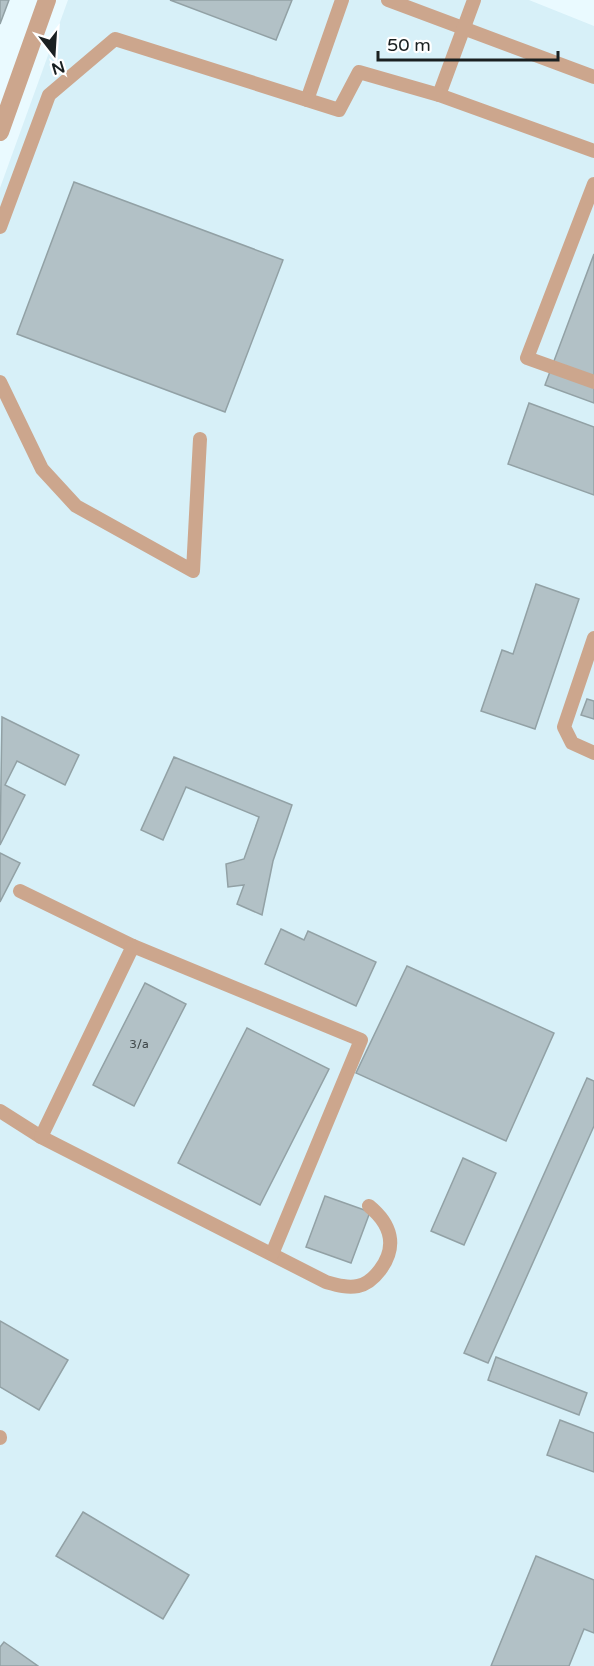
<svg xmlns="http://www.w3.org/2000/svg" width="594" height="1666" font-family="'Varela Round',sans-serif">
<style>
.built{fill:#d7f0f8}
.building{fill:#b2c1c6;stroke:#92a1a5;stroke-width:1.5}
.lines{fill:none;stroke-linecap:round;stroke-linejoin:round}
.lane{stroke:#cca68d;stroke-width:14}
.street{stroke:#cca68d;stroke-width:18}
.labels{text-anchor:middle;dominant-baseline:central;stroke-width:6;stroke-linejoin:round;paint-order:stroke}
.number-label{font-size:12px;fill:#40484a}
</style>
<rect width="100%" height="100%" fill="#eafaff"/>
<polygon class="built" points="68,0 529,0 594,26 594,1666 0,1666 0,188"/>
<g class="building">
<polygon points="0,0 9,0 0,24"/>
<polygon points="170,0 292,0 276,40"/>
<polygon points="74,182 283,260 225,412 17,334"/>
<polygon points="594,254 594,403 545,385"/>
<polygon points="529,403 594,427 594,495 508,464"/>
<polygon points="536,584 579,599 535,729 481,711 502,650 513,654"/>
<polygon points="587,699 594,701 594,719 581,715"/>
<polygon points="2,717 79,755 65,785 17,761 5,785 25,795 0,845"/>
<polygon points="174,757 292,805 273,861 262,915 237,904 244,885 228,887 226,864 244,859 259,817 186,787 163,840 141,830"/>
<polygon points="0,853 20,863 0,902"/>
<polygon points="281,929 304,940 308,931 376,962 356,1006 265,964"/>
<polygon points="407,966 554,1033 506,1141 356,1073"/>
<polygon points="145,983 186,1004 134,1106 93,1085"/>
<polygon points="247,1028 329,1069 260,1205 178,1163"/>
<polygon points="587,1078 594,1081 594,1126 488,1363 464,1353"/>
<polygon points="463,1158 496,1173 464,1245 431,1231"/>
<polygon points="325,1196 370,1212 351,1263 306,1247"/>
<polygon points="0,1321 68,1360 39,1410 0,1387"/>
<polygon points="496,1357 587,1393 579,1415 488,1380"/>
<polygon points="560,1420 594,1433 594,1472 547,1455"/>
<polygon points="83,1512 189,1575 163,1619 56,1556"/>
<polygon points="536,1556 594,1580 594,1633 584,1629 569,1666 491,1666"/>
<polygon points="4,1642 38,1666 0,1666 0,1647"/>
</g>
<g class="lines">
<g class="lane">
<polyline points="388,0 594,77"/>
<polyline points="439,95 474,0"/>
<polyline points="307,100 342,0"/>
<polyline points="594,184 527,358 594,382"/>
<polyline points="0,227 49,95 115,39 339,110 359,72 439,95 594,151"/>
<polyline points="0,382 42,469 76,506 193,571 200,439"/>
<polyline points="594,638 564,727 572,743 594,753"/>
<polyline points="20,891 133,946"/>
<path d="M 0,1111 L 41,1137 L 326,1282 C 337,1285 347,1288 358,1286 C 368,1284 374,1278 380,1270 C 398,1246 391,1224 369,1206"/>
<polyline points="41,1137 133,946 361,1040 272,1254"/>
<polyline points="0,1437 0,1438"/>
</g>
<polyline class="street" points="0,132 47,0"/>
</g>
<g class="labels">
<g class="number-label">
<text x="139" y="1044">3/a</text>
</g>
</g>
<g transform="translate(54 54) rotate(163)" stroke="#ffffff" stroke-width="4.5" paint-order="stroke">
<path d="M0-4.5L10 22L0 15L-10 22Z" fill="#1a2021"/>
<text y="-9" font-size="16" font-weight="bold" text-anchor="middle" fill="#1a2021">N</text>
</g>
<path d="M378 51v9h180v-9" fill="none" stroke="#1a2021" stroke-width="3"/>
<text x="387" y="51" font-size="18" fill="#1a2021" stroke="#ffffff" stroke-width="4.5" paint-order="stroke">50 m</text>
</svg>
